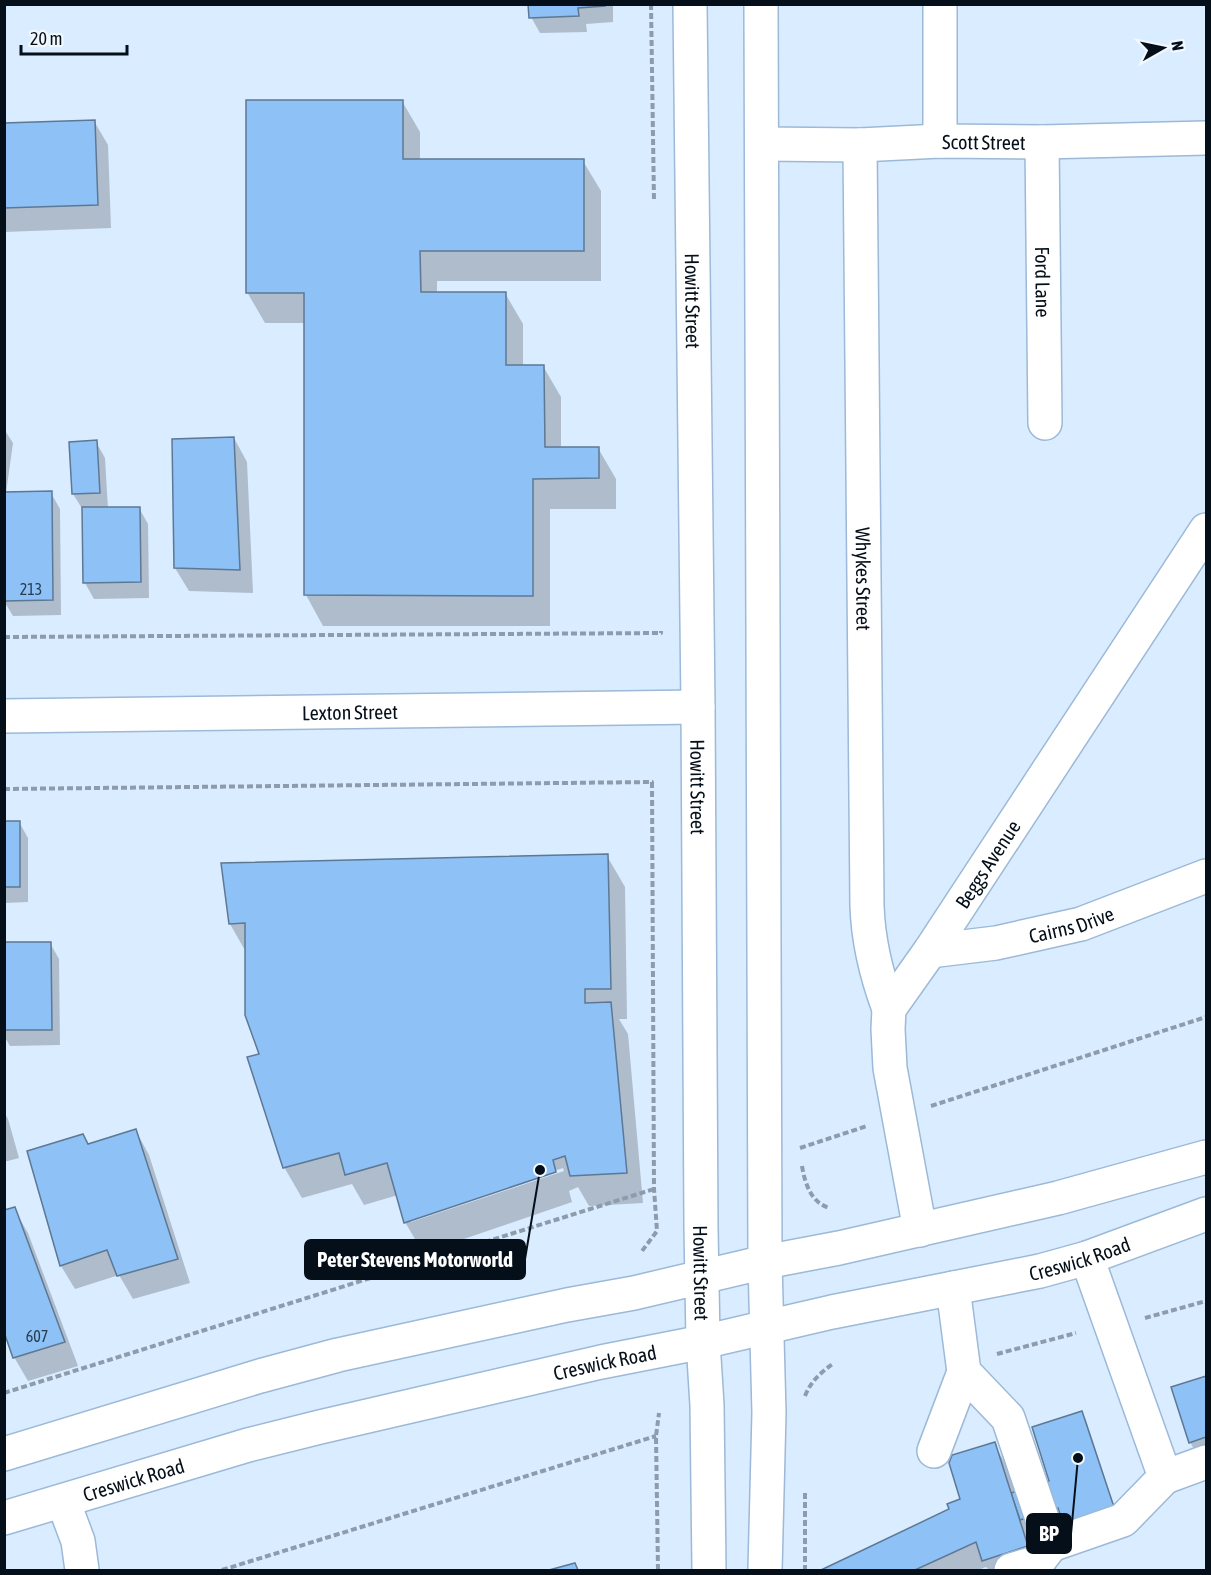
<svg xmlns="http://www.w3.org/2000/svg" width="1211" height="1575" font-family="'Asap Condensed',sans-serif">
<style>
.shadow{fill:#0003;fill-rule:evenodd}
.building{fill:#8ec1f5;stroke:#5d7894;stroke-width:1.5}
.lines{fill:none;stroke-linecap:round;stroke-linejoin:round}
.minor-casing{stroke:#9cb9d7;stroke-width:36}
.major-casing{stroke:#9cb9d7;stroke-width:36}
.highway-casing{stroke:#9cb9d7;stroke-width:36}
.path{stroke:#8d9cac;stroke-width:4;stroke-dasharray:6 3;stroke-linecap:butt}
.minor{stroke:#fff;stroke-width:33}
.major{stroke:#fff;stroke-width:33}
.highway{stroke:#fff;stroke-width:33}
.labels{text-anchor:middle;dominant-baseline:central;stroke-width:6;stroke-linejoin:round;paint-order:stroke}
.number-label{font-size:16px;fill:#273c50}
.street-label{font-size:20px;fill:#050f19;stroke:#f1f8fe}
.leader{fill:none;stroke:#050f19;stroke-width:2}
.callout-dot{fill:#050f19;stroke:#f1f8fe;stroke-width:2}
.callout{fill:#050f19;stroke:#050f19;stroke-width:2}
.callout-label{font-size:21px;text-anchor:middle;font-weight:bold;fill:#fff}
</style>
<rect width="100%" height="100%" fill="#daecff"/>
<g class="shadow">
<polygon points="530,4 613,4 613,22 586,24 587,32 540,33 531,17"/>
<polygon points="402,101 420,132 420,161 583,161 601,191 601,281 437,281 437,293 505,293 523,324 523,366 543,366 561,397 561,448 598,448 616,479 616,509 550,509 550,626 323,626 306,595 305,323 265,323 247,292"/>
<polygon points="94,121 108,145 111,228 4,232 4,124"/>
<polygon points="4,429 13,443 6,493 51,493 60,509 61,615 13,616 4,601"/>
<polygon points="234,438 247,462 253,593 189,591 175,568"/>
<polygon points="96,442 105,458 108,509 139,508 148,524 149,598 94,599 85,583 83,510 73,494"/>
<polygon points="4,822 19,822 28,838 28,902 4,903"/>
<path d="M 607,856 L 625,887 L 627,1019 L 619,1019 L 628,1034 L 643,1203 L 589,1206 L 578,1187 L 569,1191 L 572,1202 L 423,1253 L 405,1222 L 398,1195 L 364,1205 L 352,1184 L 302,1198 L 284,1167 L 261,1055 L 246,952 L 230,924 ZM 563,1168 L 564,1171 L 411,1222 L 411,1219 Z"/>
<polygon points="50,943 59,959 60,1045 10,1046 4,1036 4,944"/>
<polygon points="4,1112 8,1119 19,1158 4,1162"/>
<polygon points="136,1131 149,1155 190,1283 133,1299 119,1275 75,1289 61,1266 29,1152 88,1146"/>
<polygon points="14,1209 28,1233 78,1366 28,1381 14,1357"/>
<polygon points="1206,1377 1206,1456 1199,1458 1190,1442 1173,1388"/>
<polygon points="1082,1413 1086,1420 1119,1521 1062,1516 1027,1527 1041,1570 989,1570 986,1567 978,1570 824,1570 951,1509 962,1500 994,1444 1008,1468 1016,1493 1051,1482"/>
</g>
<g class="building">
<polygon points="528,4 605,4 605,6 578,8 579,16 529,18"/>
<polygon points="246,100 403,100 403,159 584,159 584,251 420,251 421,292 506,292 506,365 544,365 545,447 599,447 599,478 533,479 533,596 304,595 304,293 246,293"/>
<polygon points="95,120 98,205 4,208 4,123"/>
<polygon points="234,437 240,570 174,568 172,439"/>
<polygon points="97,440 100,493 72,494 69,442"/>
<polygon points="52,491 53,600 4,601 4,492"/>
<polygon points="82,507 140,507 141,582 83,583"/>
<rect x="4" y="821" width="16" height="66"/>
<polygon points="608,854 611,989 585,989 585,1003 611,1002 627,1173 570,1176 565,1156 553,1160 556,1172 404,1223 387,1163 345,1175 339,1153 283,1168 247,1057 259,1054 245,1015 245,923 229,924 221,863"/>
<polygon points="4,942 51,942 52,1030 4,1030"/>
<polygon points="136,1129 178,1259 117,1276 107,1250 60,1266 27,1151 83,1134 88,1144"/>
<polygon points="15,1207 65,1342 13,1358 4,1332 4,1210"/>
<polygon points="1206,1376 1206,1437 1189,1443 1171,1387"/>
<polygon points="1082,1411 1116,1513 1065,1530 1058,1508 1020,1520 1011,1493 1049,1481 1032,1427"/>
<polygon points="995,1442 1028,1546 982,1561 976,1542 915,1570 821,1570 949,1509 947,1504 960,1499 949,1463 952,1455"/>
<polygon points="575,1563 578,1570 549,1570"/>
</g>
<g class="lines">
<defs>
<g id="minor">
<polyline points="940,4 940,141"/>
<path id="s1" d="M 1042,142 L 1045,423"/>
<path id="s2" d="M 762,144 L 860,145 L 940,141 L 1042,142 L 1206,138"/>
<path id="s3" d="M 860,145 L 867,905 C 868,942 876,974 889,1009"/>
<path id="s4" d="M 4,716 L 698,707"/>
<path id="s5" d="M 930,951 L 996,943 L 1081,924 L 1206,876"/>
<path id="s6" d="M 920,1230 L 890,1068 L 888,1029 L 889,1009 L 930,951 L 1206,530"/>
<polyline points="1087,1258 1165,1477 1206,1462"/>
<polyline points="953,1288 964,1372 1008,1418 1051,1545 1123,1520 1165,1477"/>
<polyline points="934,1451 964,1372"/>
<polyline points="63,1501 78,1541 82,1570"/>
<polyline points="1011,1570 1038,1562 1051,1545"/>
</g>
<g id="major">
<path id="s7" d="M 690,4 L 698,707 L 701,1227 L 703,1342 L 707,1405 L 709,1570"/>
<polyline points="761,4 765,1262 769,1413 765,1570"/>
</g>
<g id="highway">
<polyline points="4,1454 260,1376 338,1355 567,1305 634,1293 765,1262 839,1248 1058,1198 1206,1157"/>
<path id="s8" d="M 4,1518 L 248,1445 L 320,1427 L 601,1362 L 703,1342 L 832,1312 L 1040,1271 L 1087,1258 L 1206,1214"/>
</g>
</defs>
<use href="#minor" class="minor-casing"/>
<use href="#major" class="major-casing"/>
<use href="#highway" class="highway-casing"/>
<g class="path">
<polyline points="651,4 654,201"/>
<polyline points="4,637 661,633 661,631"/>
<polyline points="4,789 652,782 654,1189 657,1231 642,1251"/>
<polyline points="931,1106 1206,1017"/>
<polyline points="800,1148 867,1126"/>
<path d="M 802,1166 C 805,1184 811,1202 829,1208"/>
<polyline points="1145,1318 1206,1301"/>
<polyline points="997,1354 1076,1333"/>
<polyline points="4,1393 654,1189"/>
<path d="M 805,1396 C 811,1381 821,1372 834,1363"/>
<polyline points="805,1493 805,1570"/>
<polyline points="222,1570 656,1436"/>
<polyline points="658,1570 656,1436 659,1413"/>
</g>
<use href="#minor" class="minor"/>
<use href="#major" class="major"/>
<use href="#highway" class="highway"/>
</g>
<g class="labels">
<g class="number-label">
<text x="31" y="589">213</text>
<text x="37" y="1336">607</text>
</g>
<g class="street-label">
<text stroke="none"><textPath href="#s2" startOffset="222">Scott Street</textPath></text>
<text stroke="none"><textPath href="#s1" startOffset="140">Ford Lane</textPath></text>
<text stroke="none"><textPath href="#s7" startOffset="297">Howitt Street</textPath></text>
<text stroke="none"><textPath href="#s3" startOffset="434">Whykes Street</textPath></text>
<text stroke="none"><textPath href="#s4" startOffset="346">Lexton Street</textPath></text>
<text stroke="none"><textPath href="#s7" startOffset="783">Howitt Street</textPath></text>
<text stroke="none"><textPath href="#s6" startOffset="399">Beggs Avenue</textPath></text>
<text stroke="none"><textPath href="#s5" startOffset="144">Cairns Drive</textPath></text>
<text stroke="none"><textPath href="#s8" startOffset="1107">Creswick Road</textPath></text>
<text stroke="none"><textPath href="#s7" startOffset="1269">Howitt Street</textPath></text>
<text stroke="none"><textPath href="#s8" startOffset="621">Creswick Road</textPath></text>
<text stroke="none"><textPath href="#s8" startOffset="135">Creswick Road</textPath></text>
</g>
</g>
<path class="leader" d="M540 1170L525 1259M1078 1458L1071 1534"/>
<g class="callout-dot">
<circle cx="540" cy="1170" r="6"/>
<circle cx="1078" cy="1458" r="6"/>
</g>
<g class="callout">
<rect x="305" y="1240" width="220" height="39" rx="6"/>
<rect x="1027" y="1514" width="44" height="39" rx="6"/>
</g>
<g class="callout-label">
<text x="415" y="1267">Peter Stevens Motorworld</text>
<text x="1049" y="1541">BP</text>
</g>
<rect width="1211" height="1575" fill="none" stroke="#050f19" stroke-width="12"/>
<g transform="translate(1163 48) rotate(81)" stroke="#f1f8fe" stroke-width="4.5" paint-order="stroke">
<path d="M0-4.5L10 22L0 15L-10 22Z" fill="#050f19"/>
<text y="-9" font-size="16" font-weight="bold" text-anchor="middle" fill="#050f19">N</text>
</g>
<path d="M21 45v9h106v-9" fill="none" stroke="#050f19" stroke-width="3"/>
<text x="30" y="45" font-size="18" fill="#050f19" stroke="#f1f8fe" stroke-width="4.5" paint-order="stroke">20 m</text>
</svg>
